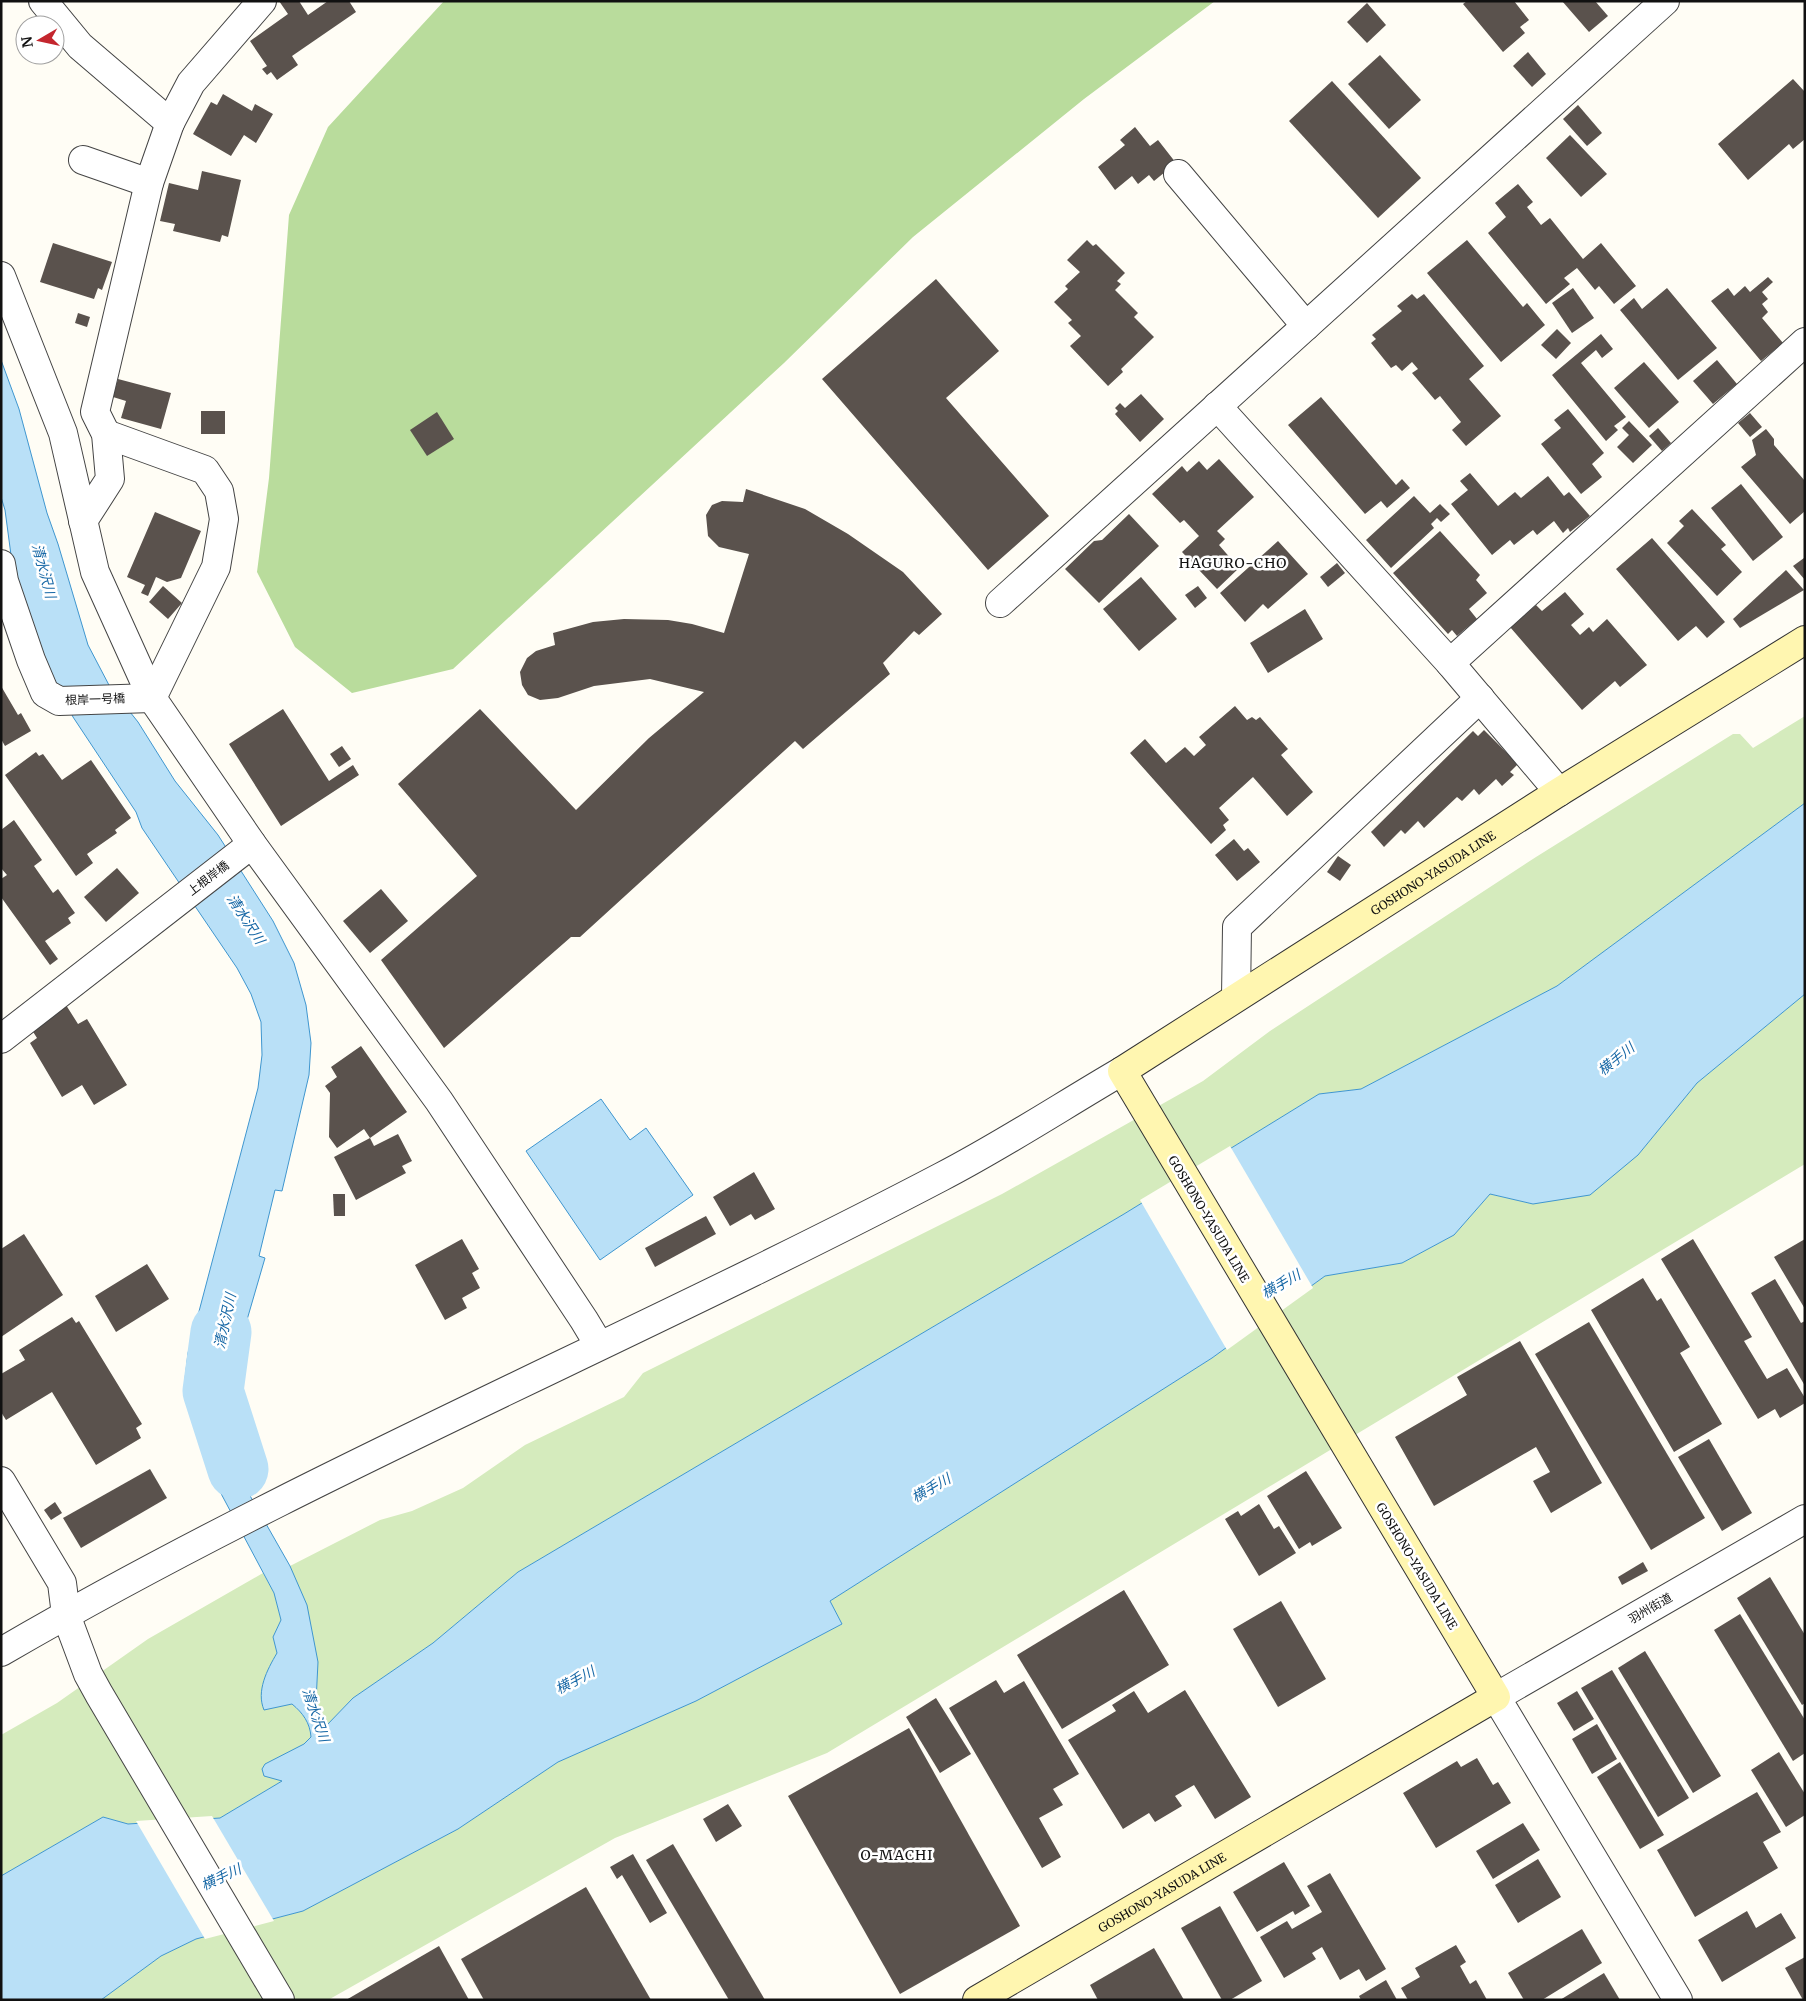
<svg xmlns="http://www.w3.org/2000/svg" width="1806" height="2001" font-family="Merriweather,'Noto Sans JP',serif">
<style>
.green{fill:#d5ebbd}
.forest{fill:#b9dc9c}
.water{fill:#b9e0f7;stroke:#3f96cf}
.pier{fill:#fffdf5}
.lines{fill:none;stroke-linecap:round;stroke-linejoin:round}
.river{stroke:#b9e0f7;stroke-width:61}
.building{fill:#5a524d}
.minor-casing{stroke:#444;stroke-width:30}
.tertiary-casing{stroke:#444;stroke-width:30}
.secondary-casing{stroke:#333;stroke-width:30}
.minor{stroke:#fff;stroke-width:28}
.tertiary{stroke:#fff;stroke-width:28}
.secondary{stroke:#fff6b0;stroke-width:28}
.labels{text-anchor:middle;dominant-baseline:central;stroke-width:5;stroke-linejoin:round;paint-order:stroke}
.street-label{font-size:12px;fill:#111;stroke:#fff}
.neighbourhood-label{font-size:14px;letter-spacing:1px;fill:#111;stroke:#fff}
.water-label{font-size:14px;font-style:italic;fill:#1768a6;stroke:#fff}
</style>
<rect width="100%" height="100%" fill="#fffdf5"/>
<g class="green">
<polygon points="1805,716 1805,803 1557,986 1361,1089 1319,1094 1124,1214 518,1572 433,1643 353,1698 326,1726 319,1720 316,1702 318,1662 290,1566 380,1520 412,1511 463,1488 525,1445 624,1397 643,1373 1002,1194 1203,1081 1270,1031 1536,857 1733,734 1740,734 1753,748"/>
<polygon points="1805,994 1805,1164 827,1753 615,1838 328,2000 101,2000 161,1956 196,1939 303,1911 458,1829 558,1762 696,1701 842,1624 830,1601 1212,1358 1325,1276 1402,1263 1454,1235 1490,1194 1533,1204 1638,1155 1697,1083"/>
<path d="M 263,1573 L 274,1593 L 281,1620 L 273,1637 L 277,1653 L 279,1706 L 292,1704 C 303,1713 310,1723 311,1738 L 304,1744 L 282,1781 L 220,1818 L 128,1824 L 103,1817 L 1,1876 L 1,1735 L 57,1703 L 148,1639 Z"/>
</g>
<polygon class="forest" points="444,1 1215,1 1084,99 913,237 784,363 453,669 352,693 295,647 257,572 269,478 289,215 328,127"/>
<g class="water">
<path d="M 1,360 L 19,409 L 47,513 L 58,544 L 88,645 L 110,687 L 138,722 L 175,781 L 218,835 L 273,921 L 294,963 L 306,1005 L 311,1043 L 309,1075 L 282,1191 L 275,1190 L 259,1256 L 265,1258 L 226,1392 L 226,1412 L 210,1417 L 216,1445 L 228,1457 L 290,1566 L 307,1605 L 318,1662 L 316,1702 L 319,1720 L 326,1726 L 353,1698 L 433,1643 L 518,1572 L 1124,1214 L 1319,1094 L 1361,1089 L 1557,986 L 1805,803 L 1805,994 L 1697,1083 L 1638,1155 L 1590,1195 L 1533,1204 L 1490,1194 L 1454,1235 L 1402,1263 L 1325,1276 L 1212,1358 L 830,1601 L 842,1624 L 696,1701 L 558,1762 L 458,1829 L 303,1911 L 196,1939 L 161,1956 L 101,2000 L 1,2000 L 1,1876 L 103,1817 L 128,1824 L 220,1818 L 282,1781 L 264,1776 L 262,1769 L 265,1764 L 304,1744 L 311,1737 C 310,1723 303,1713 292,1704 L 264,1710 C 256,1691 267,1670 277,1653 L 273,1637 L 281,1620 L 274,1593 L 217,1486 L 189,1411 L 185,1379 L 188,1353 L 258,1088 L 262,1055 L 261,1022 L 251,994 L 237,968 L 142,828 L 136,812 L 73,717 L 37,645 L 13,570 L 5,510 L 1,497 Z"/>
<polygon points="601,1099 630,1140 646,1128 693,1195 600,1260 526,1151"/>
</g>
<g class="pier">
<polygon points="1230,1146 1313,1288 1227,1350 1140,1200"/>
<polygon points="212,1816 274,1921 205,1939 136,1821"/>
</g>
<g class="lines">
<polyline class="river" points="221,1332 213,1391 238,1469"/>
</g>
<g class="building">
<polygon points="279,1 299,1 308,15 328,1 349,1 356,12 292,56 298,65 277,80 271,72 267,75 262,69 267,66 250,41 288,14"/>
<polygon points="1467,1 1514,1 1529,20 1520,27 1525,33 1503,52 1463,4"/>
<polygon points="1562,1 1595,1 1608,16 1589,32"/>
<polygon points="1367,3 1386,25 1367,43 1347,22"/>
<polygon points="1528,52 1546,74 1532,87 1513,66"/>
<polygon points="1380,55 1421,100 1389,129 1348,84"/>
<polygon points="1793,79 1805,92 1805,139 1793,149 1789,144 1748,180 1718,144"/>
<polygon points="1332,81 1421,178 1378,218 1289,121"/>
<polygon points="223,94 252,111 255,104 273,114 256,143 244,135 231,156 193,134 211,102 217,105"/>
<polygon points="1578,105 1602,133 1587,146 1563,119"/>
<polygon points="1135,127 1150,146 1158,140 1176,163 1154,181 1149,175 1138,184 1132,176 1115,190 1098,167 1125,145 1120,140"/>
<polygon points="1570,135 1607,174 1581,197 1546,158"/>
<polygon points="202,171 241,180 228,237 222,235 220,242 173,231 175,224 160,221 169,183 198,190"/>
<polygon points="1518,184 1533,202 1527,207 1541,225 1550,218 1583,259 1601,243 1636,286 1614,304 1599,286 1595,290 1577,268 1564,278 1570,284 1546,304 1488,233 1506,217 1495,203"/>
<polygon points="1087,240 1093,246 1096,244 1125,273 1117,281 1121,284 1115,290 1138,313 1134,317 1154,337 1121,369 1123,372 1108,386 1070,346 1081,336 1068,323 1072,320 1054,302 1068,289 1065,286 1080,272 1067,260"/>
<polygon points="1467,240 1523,307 1527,303 1545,325 1501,362 1427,273"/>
<polygon points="53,243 112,262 102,290 98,288 94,299 40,282"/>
<polygon points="1768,277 1773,282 1762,292 1768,299 1762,304 1768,312 1762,318 1783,343 1761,361 1711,301 1728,288 1734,296 1745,286 1750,292"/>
<polygon points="936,279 999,351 946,398 1049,516 988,570 822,379"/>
<polygon points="1573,288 1594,318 1572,333 1552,303"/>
<polygon points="1667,288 1717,348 1678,380 1620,310 1634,298 1642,309"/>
<polygon points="1412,294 1417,299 1424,294 1484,366 1469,379 1501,416 1466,446 1452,430 1461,422 1440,396 1435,400 1412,373 1418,369 1412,362 1402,371 1396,365 1391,368 1371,343 1376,339 1372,335 1402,311 1397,306"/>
<polygon points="78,313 90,317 87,327 75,323"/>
<polygon points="1557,329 1571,343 1556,359 1541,345"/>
<polygon points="1601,334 1613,349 1602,358 1596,350 1581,363 1626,417 1614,426 1618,430 1606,441 1552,375"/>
<polygon points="1717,360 1737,384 1713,404 1693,381"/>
<polygon points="1644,362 1679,402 1649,428 1614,388"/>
<polygon points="118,379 171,393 161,429 121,418 126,401 113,397"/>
<polygon points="1141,394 1164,419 1140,442 1115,414 1118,411 1115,408 1120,403 1125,408"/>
<polygon points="1321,397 1396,485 1402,479 1410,488 1387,508 1381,501 1365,514 1288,425"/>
<polygon points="1568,409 1604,453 1592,464 1602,477 1581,494 1541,444 1561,428 1554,420"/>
<rect x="201" y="411" width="24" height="23"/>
<polygon points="437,412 454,439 427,456 410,430"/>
<polygon points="1750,413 1762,427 1750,437 1738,423"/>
<polygon points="1629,421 1652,445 1633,463 1617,447 1629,435 1622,428"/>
<polygon points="1658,428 1671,443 1662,451 1649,436"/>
<polygon points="1766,429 1774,439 1774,445 1805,481 1805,511 1790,524 1741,467 1756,455 1752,440"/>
<polygon points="1219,459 1254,497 1217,531 1225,539 1219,545 1239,568 1217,589 1182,552 1199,536 1184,520 1180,523 1152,494 1182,466 1187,472 1199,461 1207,470"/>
<polygon points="1470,473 1498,506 1515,492 1521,498 1548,476 1564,496 1569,492 1590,516 1570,532 1568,528 1563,533 1554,521 1537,535 1533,530 1514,545 1510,540 1492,555 1451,504 1468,490 1460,481"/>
<polygon points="1741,484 1783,537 1753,561 1711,508"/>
<polygon points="746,489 805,509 848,534 903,572 942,614 919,635 914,631 883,663 890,674 803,749 795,741 580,937 571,937 444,1048 381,960 477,876 398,784 480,709 576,810 649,738 704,692 650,679 594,686 558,698 540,700 528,695 522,685 520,672 527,658 536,651 555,645 553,633 593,622 624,619 668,620 692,624 724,633 749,554 719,547 708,536 706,515 712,505 722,501 743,502"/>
<polygon points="1414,496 1430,513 1440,504 1450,514 1441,522 1437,518 1431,524 1434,528 1391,568 1366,540"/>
<polygon points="1692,509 1726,545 1721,549 1742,572 1717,596 1667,543 1684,526 1679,521"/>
<polygon points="155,512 201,531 181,578 167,582 156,577 148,596 141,593 145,585 127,577"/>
<polygon points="1129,514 1159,546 1099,603 1065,569 1094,541 1102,540"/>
<polygon points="1440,531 1480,575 1476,580 1487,593 1469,609 1477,619 1457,636 1452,630 1448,634 1393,573"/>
<polygon points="1652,538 1725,622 1707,638 1696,626 1678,641 1616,569"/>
<polygon points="1278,541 1308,574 1268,609 1263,604 1245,622 1220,593"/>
<polygon points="1804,558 1805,559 1805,580 1793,566"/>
<polygon points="1337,563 1345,573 1328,587 1320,577"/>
<polygon points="1786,570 1804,590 1740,628 1733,619"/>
<polygon points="1141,577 1177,619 1139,651 1103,609"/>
<polygon points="163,586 182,603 168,619 149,602"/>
<polygon points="1198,586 1207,598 1195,608 1185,595"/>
<polygon points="1565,592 1584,614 1571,625 1580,635 1589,627 1593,632 1607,619 1647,665 1620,687 1615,681 1582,710 1510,627 1536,605 1542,611"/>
<polygon points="1305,609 1323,639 1268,673 1250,643"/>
<polygon points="1,686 18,715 21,713 31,731 5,746 1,739"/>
<polygon points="1235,706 1247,720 1252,717 1256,720 1260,717 1288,749 1281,755 1313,792 1287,816 1253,777 1219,808 1229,820 1223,825 1226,830 1211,844 1130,753 1145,739 1166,763 1185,747 1194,756 1206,745 1199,737"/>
<polygon points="283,709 329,781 353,765 359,775 281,826 229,744"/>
<polygon points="1484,730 1518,764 1510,772 1514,775 1502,786 1496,779 1479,795 1474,789 1462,801 1457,797 1424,828 1418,821 1405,834 1401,830 1384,847 1371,832 1473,731 1478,736"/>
<polygon points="342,746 351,759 339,767 330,754"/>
<polygon points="36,752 39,756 43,754 62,780 91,760 131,818 115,830 117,833 87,854 93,863 76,876 5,775"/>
<polygon points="14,820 42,860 34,866 53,893 58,889 75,913 68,918 71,923 45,941 58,959 50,965 1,897 1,879 7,875 1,868 1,830"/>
<polygon points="1234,839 1244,851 1248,848 1260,862 1237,881 1215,855"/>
<polygon points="1338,856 1351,865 1340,881 1327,872"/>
<polygon points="117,868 139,893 106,922 84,897"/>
<polygon points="381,889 408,921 370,953 343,921"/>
<polygon points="66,1005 78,1024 87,1019 127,1085 94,1105 82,1085 62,1097 30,1043 37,1038 30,1027"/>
<polygon points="361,1046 407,1112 370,1138 364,1129 337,1148 329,1137 330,1093 325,1086 337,1077 331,1067"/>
<polygon points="398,1134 412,1161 402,1166 406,1173 356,1200 334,1157 370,1138 374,1146"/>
<polygon points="754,1172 775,1209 755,1220 751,1214 730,1226 713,1197"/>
<polygon points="333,1194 345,1194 345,1216 334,1216"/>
<polygon points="706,1216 716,1234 655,1267 645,1248"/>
<polygon points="24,1234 63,1295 1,1337 1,1249"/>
<polygon points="462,1239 479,1269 472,1273 480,1288 462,1298 467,1308 445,1320 415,1265"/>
<polygon points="1693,1239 1752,1337 1744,1341 1767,1379 1787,1368 1805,1398 1805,1403 1780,1418 1775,1409 1758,1419 1661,1259"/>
<polygon points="1805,1239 1805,1309 1774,1257"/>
<polygon points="147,1264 169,1299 116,1332 95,1296"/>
<polygon points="1643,1278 1657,1301 1661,1298 1690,1347 1680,1353 1722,1424 1674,1452 1591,1310"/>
<polygon points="1775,1279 1801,1323 1805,1321 1805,1386 1751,1293"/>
<polygon points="72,1317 76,1323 79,1321 142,1424 136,1428 141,1438 96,1465 52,1392 6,1420 1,1412 1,1374 25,1360 19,1350"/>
<polygon points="1589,1322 1705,1518 1651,1550 1535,1354"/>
<polygon points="1520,1341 1602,1483 1551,1513 1533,1481 1550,1472 1536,1447 1434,1506 1395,1437 1467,1395 1457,1377"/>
<polygon points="1709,1439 1752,1513 1722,1531 1678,1457"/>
<polygon points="150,1469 167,1498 81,1548 63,1518"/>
<polygon points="1306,1471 1342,1528 1312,1546 1310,1542 1299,1549 1267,1496"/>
<polygon points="55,1502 62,1513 51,1520 44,1510"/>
<polygon points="1259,1504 1274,1529 1279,1526 1296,1553 1259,1576 1225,1519 1238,1511 1241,1516"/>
<polygon points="1643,1562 1648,1571 1622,1585 1618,1577"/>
<polygon points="1770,1577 1805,1635 1805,1703 1802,1705 1737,1598"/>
<polygon points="1124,1590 1169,1665 1062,1729 1017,1655"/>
<polygon points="1281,1601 1326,1679 1278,1707 1233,1629"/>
<polygon points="1740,1614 1805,1720 1805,1753 1793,1761 1714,1630"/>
<polygon points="1645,1651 1721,1776 1693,1793 1618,1668"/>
<polygon points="1612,1670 1689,1798 1658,1817 1581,1688"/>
<polygon points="996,1680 1004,1693 1024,1681 1079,1774 1053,1789 1063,1805 1039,1818 1061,1857 1042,1868 949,1708"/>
<polygon points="1185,1690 1251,1797 1215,1819 1194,1785 1175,1796 1182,1806 1155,1822 1149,1813 1123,1829 1068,1740 1116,1711 1112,1705 1134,1691 1148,1713"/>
<polygon points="1577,1691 1594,1719 1574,1731 1557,1703"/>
<polygon points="936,1698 971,1754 940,1773 906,1717"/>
<polygon points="1597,1724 1617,1759 1592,1774 1572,1739"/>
<polygon points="909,1728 1020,1926 900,1994 788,1796"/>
<polygon points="1779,1752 1805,1794 1805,1815 1786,1827 1751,1770"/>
<polygon points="1477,1758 1493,1785 1498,1782 1511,1803 1436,1848 1403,1793 1457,1761 1461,1767"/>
<polygon points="1620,1762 1664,1835 1640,1849 1597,1777"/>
<polygon points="1757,1792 1781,1832 1763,1842 1778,1868 1695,1917 1657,1850"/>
<polygon points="728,1804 742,1826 716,1842 703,1819"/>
<polygon points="1523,1823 1540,1850 1493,1879 1476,1851"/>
<polygon points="673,1844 765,2000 729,2000 646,1860"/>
<polygon points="633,1854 667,1913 650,1923 622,1875 617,1879 610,1867"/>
<polygon points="1538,1859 1561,1897 1518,1923 1495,1885"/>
<polygon points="1284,1862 1310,1906 1295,1915 1293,1911 1257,1932 1233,1892"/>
<polygon points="1330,1873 1386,1969 1366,1981 1359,1969 1340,1980 1322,1947 1312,1953 1316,1959 1284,1978 1260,1937 1287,1921 1292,1929 1322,1912 1307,1886"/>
<polygon points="586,1887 651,2000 484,2000 461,1959"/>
<polygon points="1220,1906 1262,1981 1230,2000 1222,2000 1181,1928"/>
<polygon points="1747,1911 1756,1928 1781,1913 1796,1938 1722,1982 1698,1940"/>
<polygon points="1582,1929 1602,1963 1542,2000 1524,2000 1508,1973"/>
<polygon points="1456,1945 1466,1962 1460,1966 1470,1984 1476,1980 1487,2000 1408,2000 1401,1988 1420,1977 1415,1968"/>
<polygon points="439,1946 469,2000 346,2000"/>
<polygon points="1154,1948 1184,2000 1098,2000 1090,1985"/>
<polygon points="1805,1957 1805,2000 1803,2000 1785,1968"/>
<polygon points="1604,1973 1620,2000 1560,2000"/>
<polygon points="1386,1980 1397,2000 1361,2000 1359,1996"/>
</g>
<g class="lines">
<defs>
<g id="minor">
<polyline points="43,1 80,46 170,123"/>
<polyline points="83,160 149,183"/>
<polyline points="1178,174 1306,326"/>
<polyline points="1217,406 1450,663 1559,792"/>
<polyline points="83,521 110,479 106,434 95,412 149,183 170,123 191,83 262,1"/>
<polyline points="1,564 4,581 31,660 45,693 59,701 152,698 216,567 224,519 219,491 205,470 106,434"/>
<polyline points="1000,603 1665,1"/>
<polyline points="1450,663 1805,342"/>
<polyline points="1236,997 1237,927 1480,698"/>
<polyline points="1,1039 252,844"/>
<polyline points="1,1481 62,1583 66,1615"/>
</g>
<g id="tertiary">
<polyline points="1,276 63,433 95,572 152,698 252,844 439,1101 584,1320 599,1345"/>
<polyline points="66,1615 88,1674 99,1694 280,2000"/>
<path d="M 1,1652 C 305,1475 630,1340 941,1177 C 1003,1145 1062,1106 1122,1071"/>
<polyline points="1678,2000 1496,1697 1805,1519"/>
</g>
<g id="secondary">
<path id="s1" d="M 977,2000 L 1496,1697 L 1122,1071 L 1559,792 L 1805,640"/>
</g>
</defs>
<use href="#minor" class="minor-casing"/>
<use href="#tertiary" class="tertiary-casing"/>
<use href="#secondary" class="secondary-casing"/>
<use href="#minor" class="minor"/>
<use href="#tertiary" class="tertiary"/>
<use href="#secondary" class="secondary"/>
</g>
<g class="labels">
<g class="street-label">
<text transform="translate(95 699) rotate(-2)">根岸一号橋</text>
<text stroke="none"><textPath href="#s1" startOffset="1699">GOSHONO-YASUDA LINE</textPath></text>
<text transform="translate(208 878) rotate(-37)">上根岸橋</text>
<text transform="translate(1209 1219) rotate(59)">GOSHONO-YASUDA LINE</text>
<text transform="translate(1417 1566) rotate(59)">GOSHONO-YASUDA LINE</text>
<text transform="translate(1650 1608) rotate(-30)">羽州街道</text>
<text stroke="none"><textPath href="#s1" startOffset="214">GOSHONO-YASUDA LINE</textPath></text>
</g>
<g class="neighbourhood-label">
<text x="1233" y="563">HAGURO-CHO</text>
<text x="897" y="1855">O-MACHI</text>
</g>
<g class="water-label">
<text transform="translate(44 571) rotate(75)">清水沢川</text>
<text transform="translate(246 919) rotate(57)">清水沢川</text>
<text transform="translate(1616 1059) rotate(-39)">横手川</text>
<text transform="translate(1281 1284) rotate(-30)">横手川</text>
<text transform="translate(225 1321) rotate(-78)">清水沢川</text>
<text transform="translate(931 1488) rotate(-30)">横手川</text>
<text transform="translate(575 1680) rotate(-28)">横手川</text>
<text transform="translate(316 1715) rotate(71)">清水沢川</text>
<text transform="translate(221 1877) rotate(-25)">横手川</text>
</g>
</g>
<rect width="1806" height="2001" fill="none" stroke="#111111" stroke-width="5"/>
<g transform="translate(40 40) rotate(261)"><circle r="24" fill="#ffffff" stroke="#a0a0a0"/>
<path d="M0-4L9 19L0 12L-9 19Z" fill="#c4262e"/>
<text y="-8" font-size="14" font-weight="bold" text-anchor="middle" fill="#111111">N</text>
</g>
</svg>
